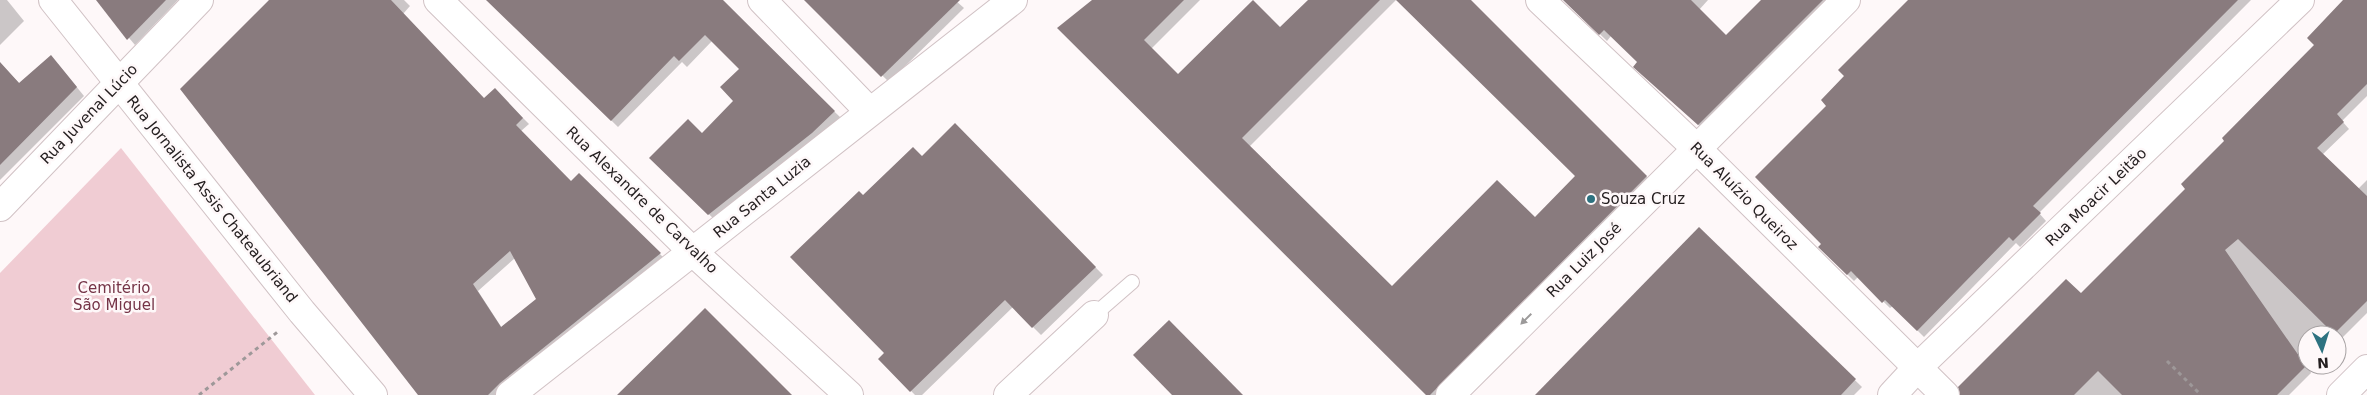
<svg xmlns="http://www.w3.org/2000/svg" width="2367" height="395" font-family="'DejaVu Sans',sans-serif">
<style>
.green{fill:#f0ccd3}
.shadow{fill:#0003;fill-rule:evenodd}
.building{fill:#897b7e;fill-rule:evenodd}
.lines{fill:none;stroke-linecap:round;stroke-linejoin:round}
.service-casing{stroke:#d1c2c5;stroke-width:16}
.minor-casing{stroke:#d1c2c5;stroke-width:30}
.tertiary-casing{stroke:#d1c2c5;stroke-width:30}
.secondary-casing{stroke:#d1c2c5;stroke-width:30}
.path{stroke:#9e9899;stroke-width:3;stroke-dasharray:4 4;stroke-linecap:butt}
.service{stroke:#fff;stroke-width:14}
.minor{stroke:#fff;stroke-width:28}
.tertiary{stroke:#fff;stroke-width:28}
.secondary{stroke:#fff;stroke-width:28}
.oneway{fill:#9c9a9a}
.poi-dot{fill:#2d7280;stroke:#fef8f9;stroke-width:2}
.labels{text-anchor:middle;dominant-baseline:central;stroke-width:5;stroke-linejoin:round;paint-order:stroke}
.street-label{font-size:15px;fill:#231e1f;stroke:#fef8f9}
.poi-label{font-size:15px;fill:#231e1f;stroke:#fef8f9;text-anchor:start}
.park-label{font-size:15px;fill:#753447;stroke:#fef8f9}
</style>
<rect width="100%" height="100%" fill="#fef8f9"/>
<polygon class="green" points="121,148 315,395 0,395 0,273"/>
<g class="shadow">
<polygon points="0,0 7,0 24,21 0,45"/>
<polygon points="97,0 178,0 135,45"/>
<path d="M 271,0 L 404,0 L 410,6 L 403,14 L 484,99 L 501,96 L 529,124 L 521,131 L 571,183 L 579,174 L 666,260 L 502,395 L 419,395 ZM 515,258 L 538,300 L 502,328 L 478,291 Z"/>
<polygon points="488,0 720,0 841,118 716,221 650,158 702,135 735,101 740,69 712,41 687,67 682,62 618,127"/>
<polygon points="805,0 955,0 964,8 889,82"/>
<polygon points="1094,0 1200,0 1151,49 1178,76 1280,29 1310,0 1396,0 1249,147 1392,288 1535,219 1577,176 1398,0 1469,0 1655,185 1445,395 1428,395"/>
<polygon points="1579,0 1708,0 1699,10 1726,37 1764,0 1837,0 1705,131 1635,67 1639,63 1611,36 1607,41 1573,8"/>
<polygon points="1910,0 2251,0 2039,213 2046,221 2020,247 2016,243 1924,337 1893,306 1890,308 1858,277 1854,281 1820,247 1823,244 1828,106 1846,76"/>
<polygon points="2348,0 2367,0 2367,96 2342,121 2349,129 2322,155 2358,189 2367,180 2367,313 2337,343 2337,335 2307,335 2307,365 2315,365 2310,370 2311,373 2289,395 1969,395 2081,295 2187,189 2316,45"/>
<polygon points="0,63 20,84 58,64 84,96 0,180"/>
<polygon points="955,125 1103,275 1041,335 1013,307 922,395 915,395 880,359 886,353 863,197 922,158"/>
<polygon points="1699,229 1862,387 1854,395 1536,395"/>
</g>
<g class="building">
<polygon points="96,0 166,0 127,40"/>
<path d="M 269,0 L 391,0 L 484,98 L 495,88 L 523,118 L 516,125 L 571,181 L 579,173 L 661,253 L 500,383 L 488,395 L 418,395 L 180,89 ZM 510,251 L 536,299 L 501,327 L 473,284 Z"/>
<polygon points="486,0 723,0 835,111 812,133 708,215 649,158 688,119 702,133 733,101 720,87 739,69 705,35 679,61 674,56 611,121"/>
<polygon points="804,0 960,0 881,77"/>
<polygon points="1092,0 1184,0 1144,40 1178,74 1253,0 1280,27 1308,0 1380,0 1242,138 1392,286 1497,180 1535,217 1575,176 1396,0 1471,0 1647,176 1430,395 1426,395 1057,28"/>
<polygon points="1563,0 1691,0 1726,35 1761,0 1823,0 1698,125 1633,67 1637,62 1604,30 1599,35"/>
<polygon points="1908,0 2238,0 2033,206 2041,213 2013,241 2009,237 1917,331 1885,300 1882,303 1851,271 1847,275 1818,247 1821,244 1755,177 1826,106 1821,100 1844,76 1838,70"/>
<polygon points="2343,0 2367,0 2367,84 2337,114 2344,122 2317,148 2367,196 2367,301 2334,334 2238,239 2225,250 2306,366 2277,395 2122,395 2098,371 2074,395 1960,395 1958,387 2066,279 2081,293 2185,189 2181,184 2224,141 2222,138 2314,45 2307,38"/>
<polygon points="51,55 77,87 0,165 0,62 19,83"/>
<polygon points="955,123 1096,267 1032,328 1005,300 910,392 878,359 884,353 790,257 859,191 863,195 913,147 922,156"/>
<polygon points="1699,227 1856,379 1841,395 1535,395"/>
<polygon points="705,308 792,395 617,395 678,335"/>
<polygon points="1169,320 1243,395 1172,395 1133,355"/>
</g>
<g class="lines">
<defs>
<polyline id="service" points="1094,315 1132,282"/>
<g id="minor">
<polyline points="53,0 302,312 373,395"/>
<polyline points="438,0 693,252 849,395"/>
<polyline points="762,0 869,111"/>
<polyline points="0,207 199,0"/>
<polyline points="1917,368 2300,0"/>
<polyline points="510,395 1013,0"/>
<polyline points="1008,395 1094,315"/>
<polyline points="1450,395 1846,0"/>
<polyline points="2341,395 2367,369"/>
</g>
<polyline id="tertiary" points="1892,395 1917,368"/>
<polyline id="secondary" points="1540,0 1696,148 1945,395"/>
</defs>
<use href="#service" class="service-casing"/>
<use href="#minor" class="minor-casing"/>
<use href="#tertiary" class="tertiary-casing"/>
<use href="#secondary" class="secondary-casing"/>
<g class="path">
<polyline points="2167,361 2201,395"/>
<polyline points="199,395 280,330"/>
</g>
<use href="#service" class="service"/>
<use href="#minor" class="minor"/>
<use href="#tertiary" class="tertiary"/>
<use href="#secondary" class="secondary"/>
</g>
<defs><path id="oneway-solid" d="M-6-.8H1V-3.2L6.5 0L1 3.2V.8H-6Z" transform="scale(1.25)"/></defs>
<use class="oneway" href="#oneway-solid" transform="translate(1526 319) rotate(135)"/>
<circle class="poi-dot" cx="1591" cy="199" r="5"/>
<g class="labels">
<g class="street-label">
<text transform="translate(89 114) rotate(-46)">Rua Juvenal Lúcio</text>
<text transform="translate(1744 196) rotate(45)">Rua Aluízio Queiroz</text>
<text transform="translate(762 197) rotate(-39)">Rua Santa Luzia</text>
<text transform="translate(2096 197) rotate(-44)">Rua Moacir Leitão</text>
<text transform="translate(212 199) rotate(51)">Rua Jornalista Assis Chateaubriand</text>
<text transform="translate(642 200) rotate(44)">Rua Alexandre de Carvalho</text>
<text transform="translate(1584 260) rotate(-45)">Rua Luiz José</text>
</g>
<g class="poi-label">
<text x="1601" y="199">Souza Cruz</text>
</g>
<g class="park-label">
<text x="114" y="288">Cemitério<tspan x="114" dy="17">São Miguel</tspan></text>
</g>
</g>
<g transform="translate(2322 350) rotate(176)"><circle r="24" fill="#fef8f9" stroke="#a6a1a2"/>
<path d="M0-4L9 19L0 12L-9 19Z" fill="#2d7280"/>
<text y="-8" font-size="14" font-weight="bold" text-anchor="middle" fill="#231e1f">N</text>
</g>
</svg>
